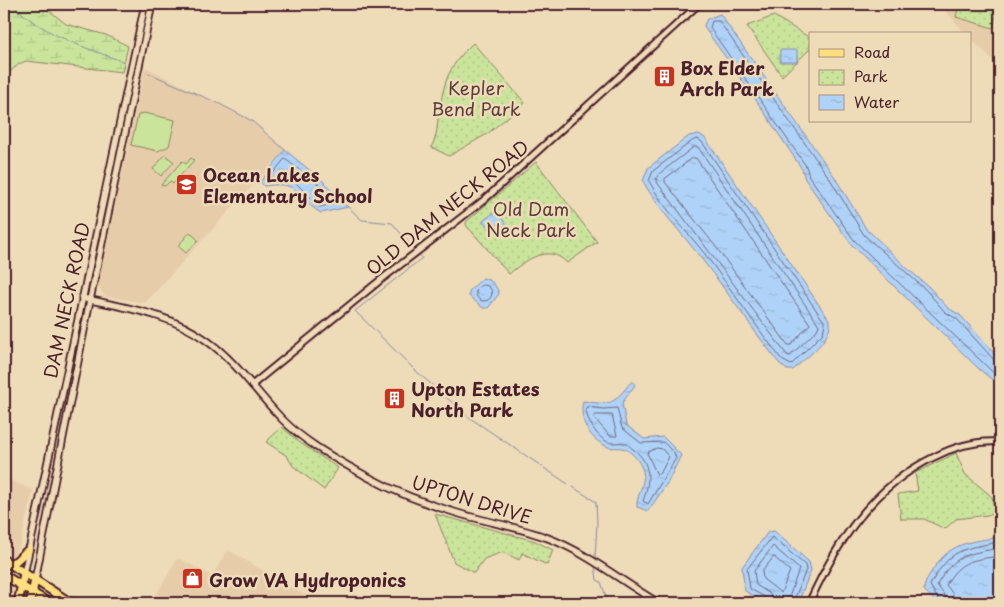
<svg xmlns="http://www.w3.org/2000/svg" width="1004" height="607" font-family="'Playpen Sans',sans-serif">
<style>
.built{fill:#e7cca9}
.green{fill:#cae59b;stroke:#8a8263}
.wetland{fill:url(#wetland-marsh);stroke:#8a8263}
.park{fill:url(#park-dots);stroke:#8a8263}
.water{fill:url(#water-ripples);stroke:#878ba6}
.lines{fill:none;stroke-linecap:round;stroke-linejoin:round}
.shore{stroke:#72677d;stroke-width:1}
.stream{stroke:#878ba6;stroke-width:1}
.tertiary-casing{stroke:#4a1f2b;stroke-width:9}
.secondary-casing{stroke:#4a1f2b;stroke-width:9}
.primary-casing{stroke:#4a1f2b;stroke-width:11}
.trunk-casing{stroke:#4a1f2b;stroke-width:11}
.tertiary{stroke:#eedbb8;stroke-width:5}
.secondary{stroke:#eedbb8;stroke-width:5.5}
.primary{stroke:#fedf80;stroke-width:7}
.trunk{stroke:#fedf80;stroke-width:7}
.labels{text-anchor:middle;dominant-baseline:central;stroke-width:5;stroke-linejoin:round;paint-order:stroke}
.poi-label{font-size:18px;font-weight:bold;fill:#4a1f2b;stroke:#eedbb8;text-anchor:start}
.park-label{font-size:18px;fill:#5d3d3c;stroke:#eedbb8}
.street-label{font-size:18px;fill:#4a1f2b;stroke:#eedbb8}
</style>
<defs>
<pattern id="wetland-marsh" width="20" height="14" patternUnits="userSpaceOnUse" patternTransform="scale(1.25)"><rect width="20" height="14" fill="#cae59b"/><path d="M1 5h8M5 5V1M11 12h8M15 12V8" fill="none" stroke="#afc486"/></pattern>
<pattern id="park-dots" width="8" height="8" patternUnits="userSpaceOnUse" patternTransform="scale(1.25)"><rect width="8" height="8" fill="#cae59b"/><path d="M2 2h.1M6 6h.1" fill="none" stroke="#afc486" stroke-width="1.8" stroke-linecap="round"/></pattern>
<pattern id="water-ripples" width="26" height="14" patternUnits="userSpaceOnUse" patternTransform="scale(1.25)"><rect width="26" height="14" fill="#afd3f8"/><path d="M2 4q2-2 4 0t4 0M15 11q2-2 4 0t4 0" fill="none" stroke="#98b5d5"/></pattern>
</defs>
<rect width="100%" height="100%" fill="#eedbb8"/>
<filter id="ink" filterUnits="userSpaceOnUse"><feTurbulence type="fractalNoise" baseFrequency=".02" numOctaves="2"/><feDisplacementMap in="SourceGraphic" scale="10" xChannelSelector="R" yChannelSelector="G"/><feConvolveMatrix kernelMatrix="1 2 1 2 8 2 1 2 1" color-interpolation-filters="sRGB"/></filter>
<g filter="url(#ink)">
<g class="built">
<polygon points="939,4 1000,4 1000,67 972,40 970,34 966,34"/>
<polygon points="145,67 252,121 285,150 145,303 104,296 98,285"/>
<polygon points="10,480 33,490 20,545 13,556 4,550 4,510"/>
<polygon points="228,550 318,603 151,603 178,558 212,576"/>
<polygon points="4,580 39,603 4,603"/>
</g>
<g class="green">
<polygon points="144,113 175,120 169,146 158,151 131,145 138,115"/>
<polygon points="165,155 174,162 161,176 153,169"/>
<polygon points="191,158 194,160 173,184 170,181 165,186 161,185 182,161 186,164"/>
<polygon points="190,232 198,240 186,253 178,246"/>
</g>
<polygon class="wetland" points="4,4 41,4 66,24 106,35 128,46 122,72 26,61 19,64 4,77"/>
<g class="park">
<polygon points="959,4 999,4 993,28 956,17"/>
<polygon points="774,16 810,38 810,49 782,76 747,26"/>
<path d="M 473,43 L 525,103 L 487,134 L 449,156 L 431,147 C 436,140 437,129 438,120 C 444,83 445,70 473,43 Z"/>
<path d="M 536,162 L 597,242 L 567,263 C 549,243 525,260 509,274 L 466,225 L 466,222 Z"/>
<polygon points="282,427 299,442 338,468 324,490 293,466 287,456 266,442"/>
<polygon points="956,453 965,474 992,497 995,514 956,519 945,529 924,519 901,519 898,494 918,491 915,473"/>
<polygon points="435,514 535,541 553,550 547,565 522,553 519,560 503,552 484,559 474,573 454,562"/>
</g>
<g class="water">
<polygon points="720,14 834,176 868,232 870,232 909,270 929,287 948,308 960,315 1000,360 1000,386 979,369 851,244 805,179 802,169 752,94 706,30 704,25 707,19"/>
<rect x="780" y="50" width="17" height="12"/>
<path d="M 699,134 L 705,138 L 830,321 C 833,339 805,358 793,370 L 787,370 L 779,363 C 752,329 728,292 701,258 C 681,232 658,209 643,181 L 648,168 L 689,136 Z"/>
<path d="M 285,150 L 324,182 L 348,207 L 321,213 C 294,197 303,180 264,186 L 260,182 Z"/>
<polygon points="496,211 508,226 503,230 498,224 490,230 483,221"/>
<path d="M 483,278 C 491,279 497,286 499,294 L 488,308 L 483,308 L 469,296 L 469,291 Z"/>
<path d="M 632,381 L 635,385 L 622,403 L 626,425 L 644,439 L 663,437 L 681,455 L 668,482 L 648,511 L 637,507 C 636,493 649,481 641,466 C 638,459 629,449 622,448 C 616,447 611,449 606,446 C 588,438 579,419 583,401 C 614,406 612,404 632,381 Z"/>
<polygon points="774,531 809,562 811,570 798,603 766,603 745,591 742,567 768,532"/>
<path d="M 1000,537 L 1000,603 L 937,603 L 924,590 C 925,581 929,575 934,568 C 952,541 971,542 1000,537 Z"/>
</g>
<g class="lines">
<g class="shore">
<path d="M 698,139 L 702,142 L 825,323 L 823,333 L 791,365 L 782,360 C 755,325 731,289 705,254 C 686,230 663,208 649,181 L 653,171 L 692,141 Z"/>
<polygon points="694,147 698,147 819,325 817,330 790,356 787,355 656,181 658,175"/>
<polygon points="693,158 696,158 810,324 791,345 788,345 716,247 665,182 665,179"/>
<polygon points="285,159 321,186 335,200 335,203 320,207 295,182 273,178 272,175"/>
<circle cx="484" cy="293" r="8"/>
<polyline points="1000,363 995,361 957,319 945,312 926,290 864,235 830,179 719,21 712,21 710,28 806,166 809,176 854,240 1000,379"/>
<path d="M 588,407 L 603,409 L 617,408 L 622,428 L 641,443 L 663,442 L 674,453 L 676,458 L 648,504 L 643,501 C 650,482 652,463 633,449 C 630,447 627,443 624,443 C 620,442 616,443 612,443 C 599,441 588,423 586,411 Z"/>
<polygon points="595,415 612,415 617,436 610,436 594,418"/>
<polygon points="657,448 662,449 669,457 661,472 657,475 647,453"/>
<polygon points="774,557 790,571 781,593 763,579 762,572"/>
<polyline points="767,603 765,597 750,589 747,569 772,537 805,565 806,570 793,603"/>
<polyline points="773,603 770,594 756,585 754,571 773,546 799,569 787,603"/>
<path d="M 940,603 L 930,585 C 951,548 961,549 1000,542"/>
<path d="M 947,603 L 945,596 L 937,585 C 954,554 967,554 1000,548"/>
<path d="M 954,603 L 953,594 L 946,585 C 960,559 974,560 1000,556"/>
</g>
<g class="stream">
<path d="M 12,4 C 43,35 84,47 124,62"/>
<polyline points="4,11 8,4"/>
<polyline points="146,72 218,103 252,121 285,150"/>
<polyline points="348,207 362,220 392,223 415,250"/>
<polyline points="419,254 422,258 355,311 416,371 470,418 568,484"/>
<polyline points="573,487 596,502 597,523 595,558"/>
<polyline points="595,566 597,580 601,582 608,603"/>
</g>
<defs>
<g id="tertiary">
<polyline points="252,385 378,282 484,200 699,4"/>
<path d="M 809,603 C 837,542 872,487 934,457 C 955,446 976,440 1000,442"/>
</g>
<g id="secondary">
<path d="M 82,298 C 125,308 169,313 206,340 C 236,361 257,393 282,419 C 305,443 338,460 366,476 C 395,492 426,504 457,513 C 487,522 519,527 548,538 C 588,553 622,582 659,603"/>
<polyline points="24,574 145,4"/>
<polyline points="35,580 90,300 152,4"/>
</g>
<g id="primary">
<polyline points="18,603 24,574"/>
<polyline points="30,603 35,580"/>
</g>
<g id="trunk">
<polyline points="4,560 71,603"/>
<polyline points="9,564 16,561 28,550"/>
<polyline points="4,575 49,603"/>
</g>
</defs>
<use href="#tertiary" class="tertiary-casing"/>
<use href="#secondary" class="secondary-casing"/>
<use href="#primary" class="primary-casing"/>
<use href="#trunk" class="trunk-casing"/>
<use href="#tertiary" class="tertiary"/>
<use href="#secondary" class="secondary"/>
<use href="#primary" class="primary"/>
<use href="#trunk" class="trunk"/>
</g>
</g>
<defs>
<symbol id="building-square" viewBox="-11 -11 22 22"><rect x="-9" y="-9" width="18" height="18" rx="4" fill="#c8321e" stroke="#eedbb8"/><path d="M-4-6H4V6H1V3H-1V6H-4ZM-2.5-4.3h1.7v1.8h-1.7ZM.8-4.3h1.7v1.8H.8ZM-2.5-1h1.7V.8h-1.7ZM.8-1h1.7V.8H.8Z" fill="#fff"/></symbol>
<symbol id="school-square" viewBox="-11 -11 22 22"><rect x="-9" y="-9" width="18" height="18" rx="4" fill="#c8321e" stroke="#eedbb8"/><path d="M0-5L7-2L0 1L-7-2ZM-4 1L0 2.5L4 1V4Q0 6-4 4Z" fill="#fff"/></symbol>
<symbol id="shop-square" viewBox="-11 -11 22 22"><rect x="-9" y="-9" width="18" height="18" rx="4" fill="#c8321e" stroke="#eedbb8"/><path d="M-5-2.5h2.3a2.7 3.5 0 0 1 5.4 0H5L5.5 6h-11ZM-1.5-2.5h3a1.5 2.3 0 0 0-3 0Z" fill="#fff"/></symbol>
</defs>
<g fill-rule="evenodd">
<use href="#building-square" x="652" y="64" width="25" height="25"/>
<use href="#school-square" x="174" y="172" width="25" height="25"/>
<use href="#building-square" x="382" y="386" width="25" height="25"/>
<use href="#shop-square" x="180" y="566" width="25" height="25"/>
</g>
<g class="labels">
<g class="poi-label">
<text x="680" y="67">Box Elder<tspan x="680" dy="21">Arch Park</tspan></text>
<text x="203" y="174">Ocean Lakes<tspan x="203" dy="21">Elementary School</tspan></text>
<text x="411" y="388">Upton Estates<tspan x="411" dy="21">North Park</tspan></text>
<text x="209" y="579">Grow VA Hydroponics</text>
</g>
<g class="park-label">
<text x="476" y="87">Kepler<tspan x="476" dy="21">Bend Park</tspan></text>
<text x="531" y="208">Old Dam<tspan x="531" dy="21">Neck Park</tspan></text>
</g>
<g class="street-label">
<text transform="translate(447 207) rotate(-39)">OLD DAM NECK ROAD</text>
<text transform="translate(66 300) rotate(-78)">DAM NECK ROAD</text>
<text transform="translate(472 499) rotate(17)">UPTON DRIVE</text>
</g>
</g>
<rect width="1004" height="607" fill="none" stroke="#eedbb8" stroke-width="20"/>
<rect x="10" y="10" width="984" height="587" fill="none" stroke="#4a1f2b" stroke-width="2" filter="url(#ink)"/>
<rect x="809" y="32" width="162" height="90" fill="#eedbb8" stroke="#ac9080"/>
<rect x="819" y="49" width="25" height="8" fill="#fedf80" stroke="#ac9080"/>
<text x="854" y="58" font-size="15" fill="#4a1f2b">Road</text>
<rect x="819" y="70" width="25" height="15" fill="url(#park-dots)" stroke="#ac9080"/>
<text x="854" y="82" font-size="15" fill="#4a1f2b">Park</text>
<rect x="819" y="95" width="25" height="15" fill="url(#water-ripples)" stroke="#ac9080"/>
<text x="854" y="108" font-size="15" fill="#4a1f2b">Water</text>
</svg>
